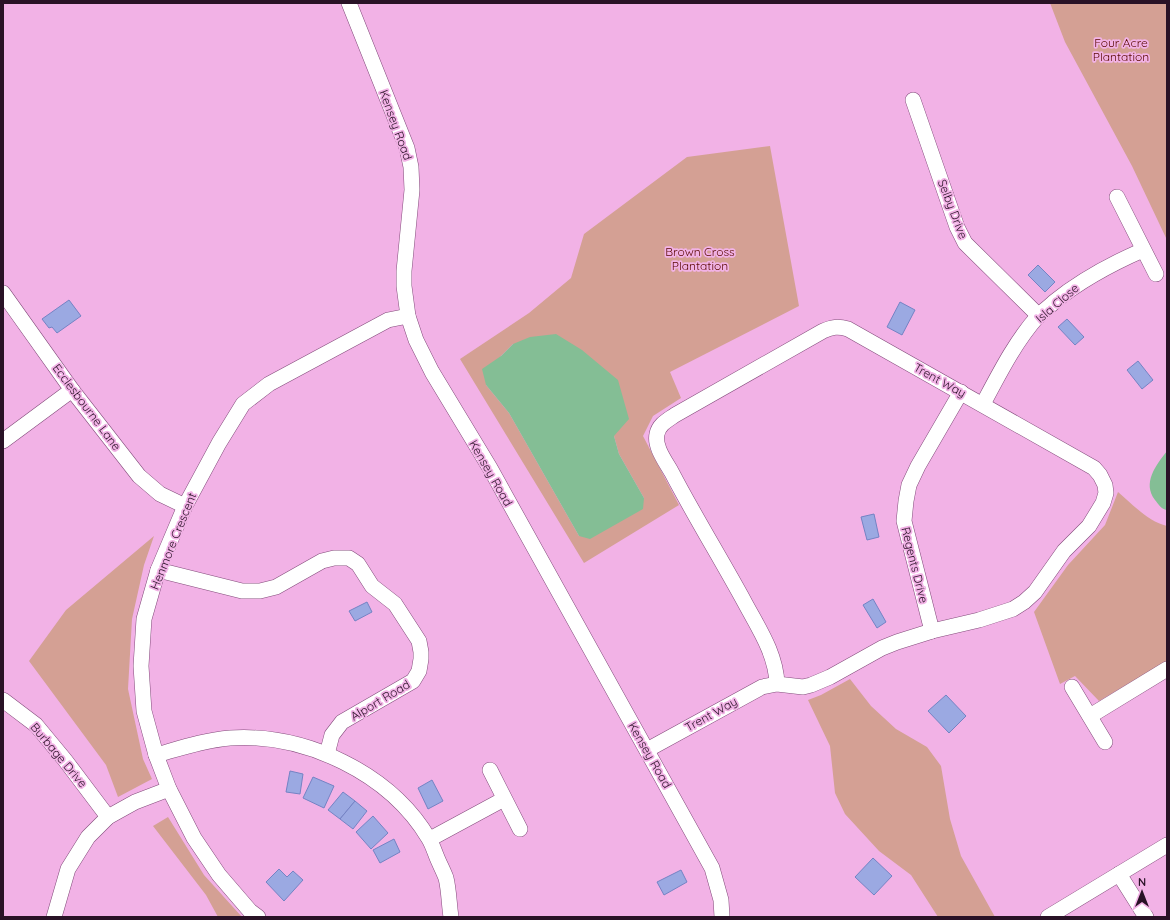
<svg xmlns="http://www.w3.org/2000/svg" width="1170" height="920" font-family="Quicksand,sans-serif">
<style>
.green{fill:#d4a094;fill-rule:evenodd}
.water{fill:#84be95}
.building{fill:#9ba9e2;stroke:#7483c4}
.lines{fill:none;stroke-linecap:round;stroke-linejoin:round}
.minor-casing{stroke:#834b7b;stroke-width:16}
.minor{stroke:#fff;stroke-width:15}
.labels{text-anchor:middle;dominant-baseline:central;stroke-width:3.5;stroke-linejoin:round;paint-order:stroke}
.park-label{font-size:12px;fill:#590800;stroke:#f2b2e6}
.street-label{font-size:12px;fill:#291226;stroke:#f2b2e6}
</style>
<rect width="100%" height="100%" fill="#f2b2e6"/>
<g class="green">
<polygon points="1050,3 1167,3 1167,240 1132,166 1065,42"/>
<path d="M 770,146 L 799,306 L 670,372 L 681,398 L 653,416 L 643,436 L 679,505 L 584,563 L 460,359 L 529,313 L 571,278 L 584,234 L 687,157 ZM 513,344 L 614,436 L 619,454 L 644,498 L 579,536 L 509,413 L 486,385 L 501,356 Z"/>
<path d="M 1118,492 C 1132,504 1149,522 1167,526 L 1167,661 L 1099,701 L 1075,676 L 1060,684 L 1034,612 L 1068,565 L 1105,525 Z"/>
<polygon points="154,536 144,565 132,619 128,689 143,759 152,779 118,797 106,765 29,661 66,610"/>
<polygon points="850,679 871,706 896,729 927,747 941,766 950,819 961,856 995,917 938,917 911,875 879,851 845,814 835,793 830,746 808,700 821,695"/>
<polygon points="168,817 204,875 242,917 218,917 206,895 153,826"/>
</g>
<g class="water">
<polygon points="556,334 582,350 618,380 629,419 614,436 619,454 644,498 643,509 590,539 579,536 509,413 486,385 482,369 501,356 513,344 530,337"/>
<path d="M 1167,451 L 1167,510 C 1161,509 1159,505 1155,500 C 1142,483 1156,465 1167,451 Z"/>
</g>
<g class="building">
<polygon points="1038,265 1055,282 1045,292 1028,275"/>
<polygon points="69,300 81,316 57,333 52,327 49,328 42,319"/>
<polygon points="900,302 915,310 902,335 887,327"/>
<polygon points="1067,319 1084,337 1075,345 1058,327"/>
<polygon points="1138,361 1153,380 1142,389 1127,370"/>
<polygon points="874,514 879,537 867,540 861,517"/>
<polygon points="873,599 886,622 877,628 863,605"/>
<polygon points="367,602 372,612 355,621 349,611"/>
<polygon points="946,695 966,716 949,733 928,711"/>
<polygon points="290,771 303,774 300,794 286,792"/>
<polygon points="313,777 334,786 324,808 303,798"/>
<polygon points="432,780 443,801 428,809 418,788"/>
<polygon points="343,792 355,801 340,819 328,810"/>
<polygon points="355,801 367,811 353,829 340,819"/>
<polygon points="373,816 388,833 371,849 356,832"/>
<polygon points="394,839 400,852 380,863 373,850"/>
<polygon points="873,858 892,876 874,895 855,877"/>
<polygon points="279,869 287,877 293,871 303,880 284,901 266,882"/>
<polygon points="681,870 687,882 664,895 657,882"/>
</g>
<g class="lines">
<defs>
<g id="minor">
<polyline points="349,3 407,148 411,167 412,190 404,271 404,286 408,316 416,340 432,372 490,468 712,868 721,900 722,917"/>
<polyline points="913,100 957,227 965,243 1039,316"/>
<polyline points="1117,197 1156,274"/>
<polyline points="3,293 72,390 139,476 160,494 185,506"/>
<path d="M 983,404 C 999,374 1015,342 1038,316 C 1043,311 1049,307 1054,302 C 1081,280 1111,264 1143,250"/>
<polyline points="3,441 72,390"/>
<polyline points="158,570 242,591 260,591 276,587 322,561 334,558 349,558 358,564 372,586 395,604 419,641 421,652 421,659 419,671 413,681 342,722 332,735 327,754"/>
<polyline points="932,631 904,521 906,501 909,485 918,466 961,392"/>
<polyline points="1072,687 1105,742"/>
<polyline points="3,700 36,725 65,760 108,817"/>
<polyline points="1090,716 1167,669"/>
<path d="M 647,750 L 762,687 L 777,684 L 803,687 L 811,685 L 830,677 L 882,648 L 897,642 L 932,631 L 979,620 L 1013,609 L 1024,602 L 1035,592 L 1064,551 L 1089,526 L 1103,503 L 1106,493 L 1105,485 L 1100,475 L 1094,468 L 848,329 C 838,326 832,327 823,331 L 675,415 C 668,420 659,424 657,434 C 654,447 666,462 672,473 C 695,517 721,559 745,603 C 759,629 776,654 777,684"/>
<path d="M 156,755 C 181,748 205,740 230,738 C 305,733 390,773 429,839 C 432,844 434,850 436,855 C 439,863 443,870 446,878 C 449,890 449,904 451,917"/>
<polyline points="490,770 520,829"/>
<polyline points="430,839 504,799"/>
<polyline points="1119,874 1146,917"/>
<polyline points="54,917 68,869 88,837 108,817 135,802 169,789"/>
<polyline points="258,917 250,911 219,875 194,838 169,789 156,755 144,711 141,666 144,619 158,570 185,506 219,443 243,404 269,384 388,320 408,316"/>
<polyline points="1048,917 1167,845"/>
</g>
</defs>
<use href="#minor" class="minor-casing"/>
<use href="#minor" class="minor"/>
</g>
<g class="labels">
<g class="park-label">
<text x="1121" y="42">Four Acre<tspan x="1121" dy="14">Plantation</tspan></text>
<text x="700" y="251">Brown Cross<tspan x="700" dy="14">Plantation</tspan></text>
</g>
<g class="street-label">
<text transform="translate(396 125) rotate(70)">Kensey Road</text>
<text transform="translate(953 209) rotate(69)">Selby Drive</text>
<text transform="translate(1057 303) rotate(-41)">Isla Close</text>
<text transform="translate(940 380) rotate(29)">Trent Way</text>
<text transform="translate(87 407) rotate(53)">Ecclesbourne Lane</text>
<text transform="translate(491 473) rotate(60)">Kensey Road</text>
<text transform="translate(173 541) rotate(-68)">Henmore Crescent</text>
<text transform="translate(915 565) rotate(76)">Regents Drive</text>
<text transform="translate(380 700) rotate(-31)">Alport Road</text>
<text transform="translate(711 714) rotate(-29)">Trent Way</text>
<text transform="translate(59 755) rotate(50)">Burbage Drive</text>
<text transform="translate(650 755) rotate(60)">Kensey Road</text>
</g>
</g>
<rect width="1170" height="920" fill="none" stroke="#291226" stroke-width="8"/>
<g transform="translate(1142 892)" stroke="#f2b2e6" stroke-width="3" paint-order="stroke">
<path d="M0-3L7 15L0 10L-7 15Z" fill="#291226"/>
<text y="-6" font-size="11" font-weight="bold" text-anchor="middle" fill="#291226">N</text>
</g>
</svg>
